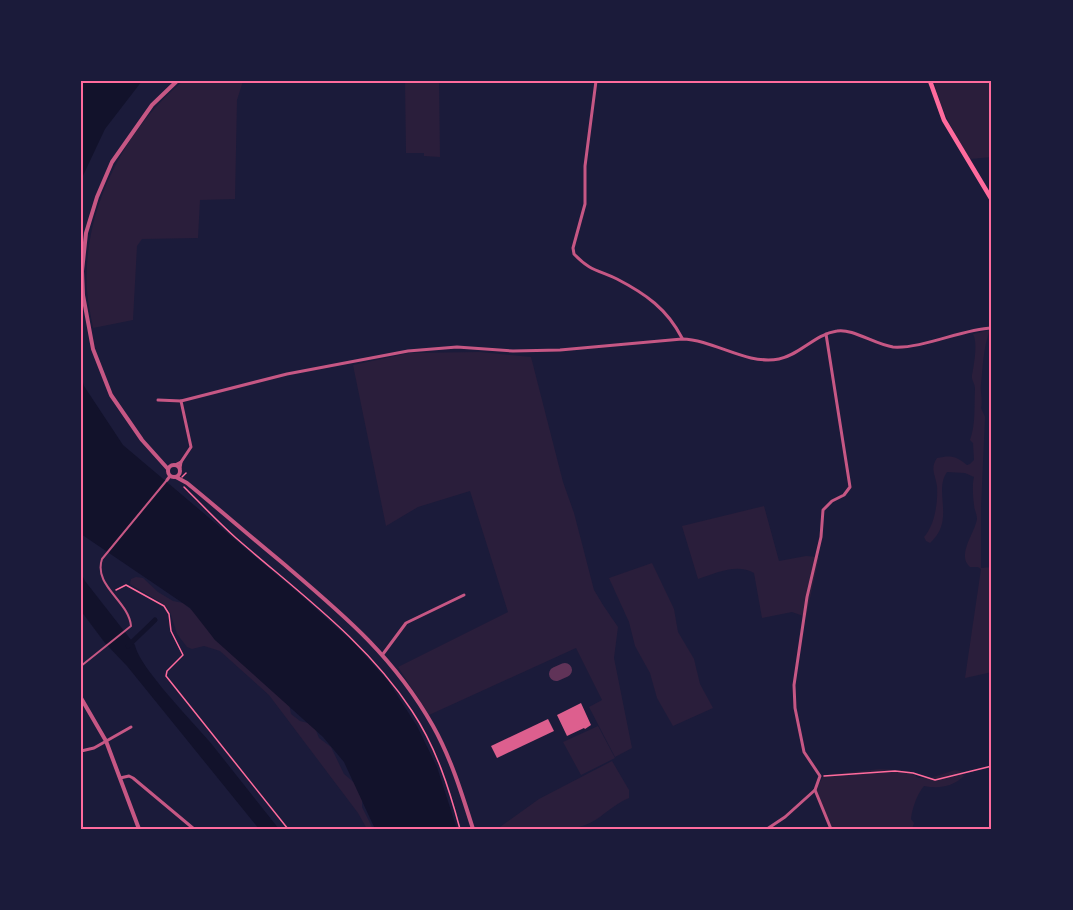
<svg xmlns="http://www.w3.org/2000/svg" width="1073" height="910" font-family="Roboto,sans-serif">
<style>
.green{fill:#2a1e3b}
.water{fill:#12122b}
.lines{fill:none;stroke-linecap:round;stroke-linejoin:round}
.canal{stroke:#12122b;stroke-width:5}
.taxiway{stroke:#603358;stroke-width:14}
.building{fill:#dd5f8e}
.path{stroke:#ff6b9d;stroke-width:1.5}
.pedestrian{stroke:#c65784;stroke-width:2}
.minor{stroke:#c65784;stroke-width:3}
.tertiary{stroke:#c65784;stroke-width:4}
.primary{stroke:#ff6b9d;stroke-width:4.5}
.neatline{fill:none;stroke:#ff6b9d;stroke-width:2}
</style>
<rect width="100%" height="100%" fill="#1b1b3a"/>
<g class="green">
<path d="M 183,81 L 243,81 L 237,100 L 235,199 L 200,200 L 198,238 L 142,239 L 137,246 L 133,320 L 93,328 C 91,316 88,304 87,291 C 82,212 123,131 183,81 Z"/>
<polygon points="405,81 439,81 440,157 424,156 424,153 406,153"/>
<path d="M 934,81 L 992,81 L 992,157 L 970,159 C 955,134 940,110 934,81 Z"/>
<path d="M 990,330 C 983,348 983,366 981,384 C 980,392 983,400 981,408 L 985,417 L 981,507 L 981,568 L 992,567 L 992,672 L 965,678 L 981,569 L 978,567 L 970,567 C 956,555 975,533 977,519 C 977,514 974,509 974,505 C 973,497 972,484 974,477 L 965,473 L 947,472 C 933,492 956,520 930,543 L 926,541 L 924,537 C 935,525 938,502 937,486 C 935,474 930,468 937,458 C 951,455 956,456 967,465 L 970,464 L 974,460 L 973,443 L 970,440 C 976,424 974,405 975,389 C 975,383 971,380 972,375 C 974,365 978,342 973,334 Z"/>
<polygon points="480,352 531,357 563,482 574,513 594,590 603,605 618,627 614,658 632,748 615,757 589,707 602,700 576,648 429,715 398,667 508,612 470,491 418,507 386,526 353,365 409,353"/>
<path d="M 764,506 L 779,561 L 806,556 L 819,557 L 806,617 L 792,612 L 762,618 L 754,573 C 737,563 716,573 698,579 L 682,526 Z"/>
<polygon points="652,563 674,609 678,632 694,659 700,684 713,708 673,726 657,698 650,673 635,646 629,622 609,578"/>
<polygon points="136,577 143,578 158,592 173,601 183,603 204,620 214,639 288,698 291,714 300,721 308,723 315,728 319,738 331,747 344,774 357,785 362,797 362,807 373,829 367,829 358,813 269,695 220,651 204,646 192,649 187,647 177,634 170,612 165,605 130,584 131,579"/>
<polygon points="598,726 615,758 581,775 563,742"/>
<path d="M 612,761 L 629,790 L 629,798 C 612,805 604,816 590,823 C 565,835 524,829 497,829 L 539,799 Z"/>
<path d="M 880,769 L 910,771 L 918,778 L 930,778 L 955,770 L 961,771 L 964,776 C 952,787 939,789 924,786 C 917,794 912,809 911,819 L 914,823 L 912,829 L 832,829 L 816,789 L 824,775 Z"/>
</g>
<g class="water">
<polygon points="81,81 142,81 105,129 81,180"/>
<polygon points="81,376 84,386 123,445 304,598 355,644 388,681 417,726 437,767 457,829 375,829 344,762 323,737 215,640 190,608 81,534"/>
<path d="M 81,573 L 85,581 L 135,645 C 139,667 193,722 210,742 C 233,771 256,800 279,829 L 259,829 L 127,666 L 105,643 L 81,611 Z"/>
</g>
<g class="lines">
<polyline class="canal" points="128,646 155,620"/>
<polyline class="taxiway" points="556,674 565,670"/>
</g>
<g class="building">
<polygon points="581,703 591,725 585,729 584,728 567,736 557,715"/>
<polygon points="548,719 554,731 497,758 491,746"/>
</g>
<g class="lines">
<g class="path">
<polyline points="182,477 186,473"/>
<path d="M 184,487 C 201,504 218,522 236,538 C 299,593 366,641 412,711 C 436,747 449,788 460,829"/>
<polyline points="116,590 126,585 164,606 169,614 171,631 183,655 167,671 166,676 288,829"/>
<polyline points="824,776 895,771 913,773 935,780 992,766"/>
</g>
<path class="pedestrian" d="M 81,666 L 131,626 C 129,601 93,586 102,559 L 167,480"/>
<g class="minor">
<path d="M 596,81 L 585,166 L 585,204 L 573,248 L 574,254 C 590,271 598,270 617,279 C 646,294 667,309 682,338"/>
<polyline points="826,334 850,487 844,495 832,501 823,510 821,537 807,597 794,685 795,708 804,752 820,776 815,790 831,829"/>
<polyline points="158,400 181,401"/>
<polyline points="175,465 181,462"/>
<path d="M 180,468 L 181,462 L 191,447 L 181,401 L 287,374 L 408,351 L 457,347 L 513,351 L 560,350 L 682,339 C 715,340 745,365 779,359 C 800,355 815,334 837,331 C 852,328 876,345 893,347 C 923,349 962,329 992,328"/>
<polyline points="167,480 170,476"/>
<polyline points="383,654 406,623 464,595"/>
<polyline points="81,751 94,748 131,727"/>
<polyline points="120,778 129,776 133,778 194,829"/>
<polyline points="767,829 785,817 815,790"/>
</g>
<g class="tertiary">
<circle cx="174" cy="471" r="6"/>
<polyline points="168,469 142,440 111,395 93,349 83,295 82,271 86,233 97,197 112,162 152,105 177,81"/>
<path d="M 176,477 L 187,483 C 220,510 252,538 285,565 C 345,616 394,657 433,726 C 451,758 462,794 473,829"/>
<polyline points="81,698 106,741 139,829"/>
</g>
<polyline class="primary" points="930,81 944,120 992,200"/>
</g>
<rect width="1073" height="910" fill="none" stroke="#1b1b3a" stroke-width="165"/>
<rect x="82" y="82" width="908" height="746" class="neatline"/>
</svg>
